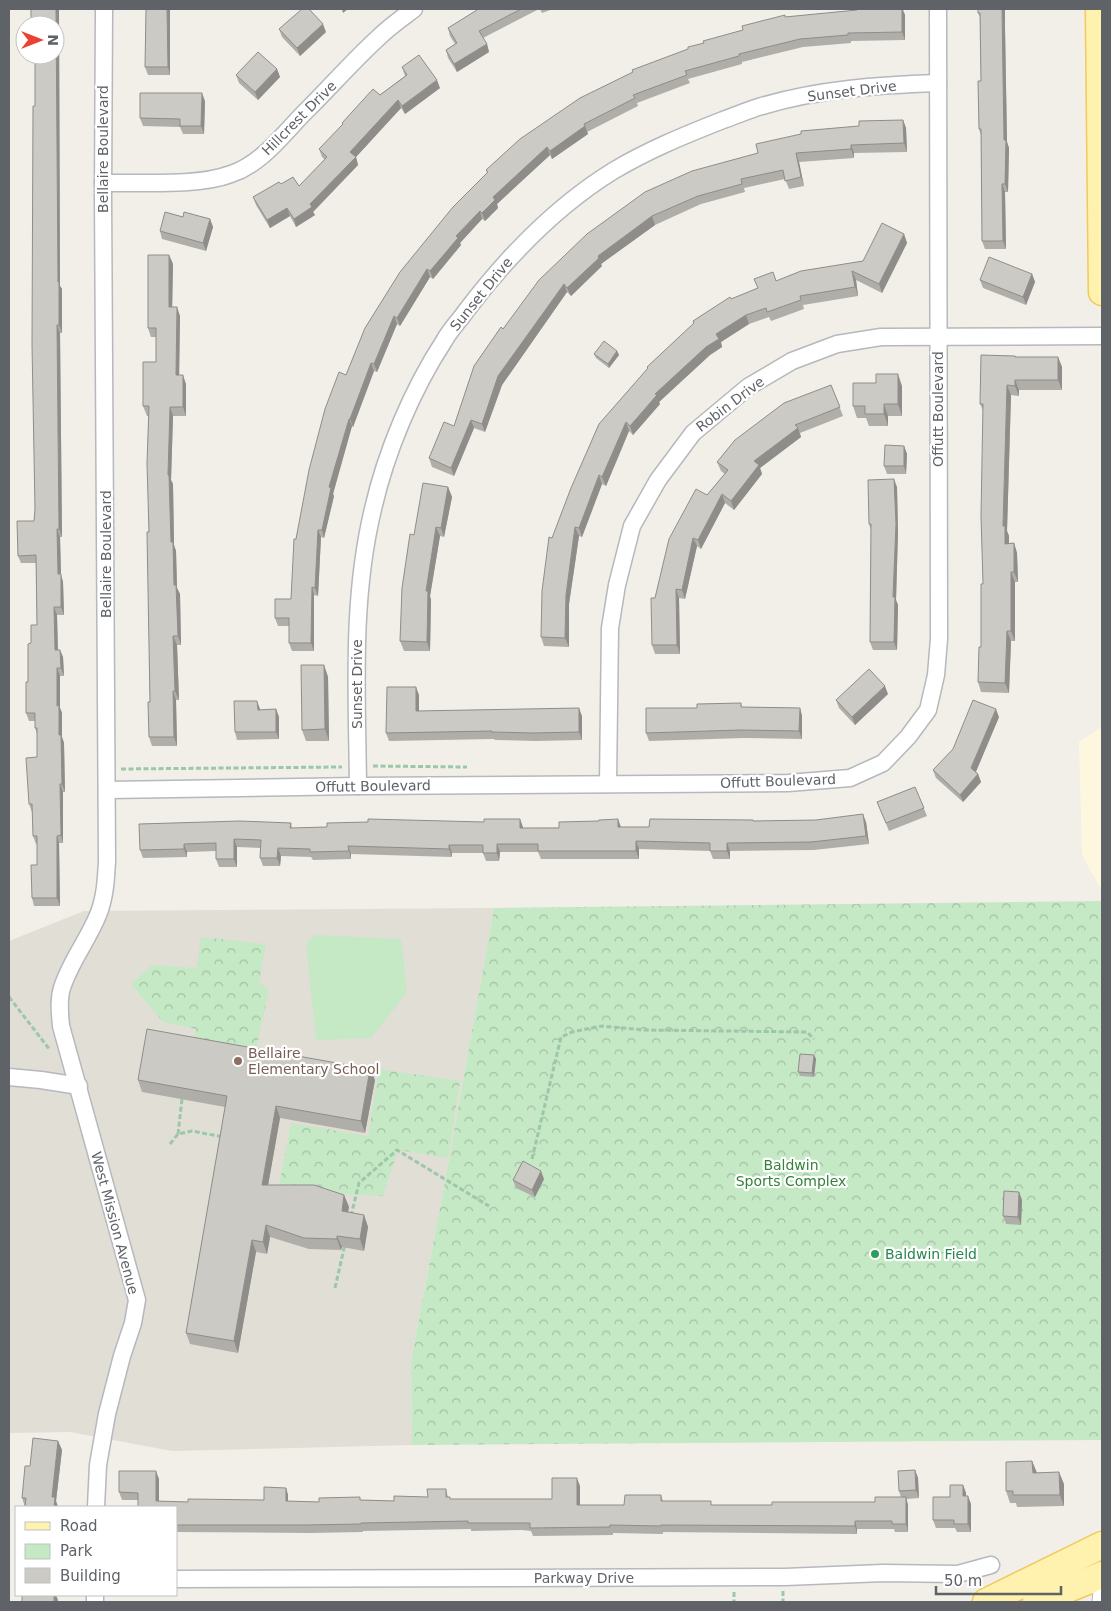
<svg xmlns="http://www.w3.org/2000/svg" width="1111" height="1611" font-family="'DejaVu Sans',sans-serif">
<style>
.commercial{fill:#fef7e0}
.education{fill:#e1ded6}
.green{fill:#c5e8c5}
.forest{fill:url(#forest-crowns)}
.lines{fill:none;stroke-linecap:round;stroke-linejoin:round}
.service-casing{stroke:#b5b8bc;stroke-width:11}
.minor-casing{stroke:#b5b8bc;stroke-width:19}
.primary-casing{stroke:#f2c960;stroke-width:29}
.path{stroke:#9cc7a9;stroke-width:3;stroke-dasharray:5 2.5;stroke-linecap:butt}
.service{stroke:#fff;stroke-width:9}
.minor{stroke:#fff;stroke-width:16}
.primary{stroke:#fff2af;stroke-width:26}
.wall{fill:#afaea9}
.shaded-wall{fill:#8f8d8a}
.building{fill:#cccac5;stroke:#8f8d8a}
.education-dot{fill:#8d6e63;stroke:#fff;stroke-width:2}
.leisure-dot{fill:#2e9e5b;stroke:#fff;stroke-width:2}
.labels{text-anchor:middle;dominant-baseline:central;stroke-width:4.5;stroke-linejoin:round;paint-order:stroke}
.street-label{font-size:14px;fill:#5f6368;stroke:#fff}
.education-label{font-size:14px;fill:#785e54;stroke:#fff;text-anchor:start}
.park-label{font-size:14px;fill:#348238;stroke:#fff}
.leisure-label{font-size:14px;fill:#27864d;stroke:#fff;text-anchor:start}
</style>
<defs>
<pattern id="forest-crowns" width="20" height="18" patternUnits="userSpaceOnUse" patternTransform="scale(1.25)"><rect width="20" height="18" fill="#c5e8c5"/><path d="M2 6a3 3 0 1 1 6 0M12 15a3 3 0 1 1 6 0" fill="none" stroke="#a3c0a4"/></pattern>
</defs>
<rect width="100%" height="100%" fill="#f1efe8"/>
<polygon class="commercial" points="1102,727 1102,891 1082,855 1079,742"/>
<polygon class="education" points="494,908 445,1181 411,1361 412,1445 172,1451 70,1432 9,1433 9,941 84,911"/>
<polygon class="green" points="315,935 401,939 407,992 371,1038 316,1040 306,944"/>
<g class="forest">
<polygon points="1102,901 1102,1440 412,1445 411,1361 445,1181 494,908"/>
<polygon points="201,937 266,944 259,982 269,990 255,1054 193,1045 196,1029 163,1022 131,984 152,965 197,968"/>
<polygon points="379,1069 460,1081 448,1158 398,1150 383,1196 278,1191 291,1123 368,1136"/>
</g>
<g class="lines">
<defs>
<polyline id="service" points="1097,1602 1099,1580"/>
<g id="minor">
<path d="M 103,183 C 141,182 196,187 231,174 C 264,163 285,131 309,108 C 332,85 354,60 378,38 C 389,27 402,18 414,9"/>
<polyline points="608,784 610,628 617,585 632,526 658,480 693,433 748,387 792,361 837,344 881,337 1102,336"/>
<path d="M 358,786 C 357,693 351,600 373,509 C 386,452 412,390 444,341 C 450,330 459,321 466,311 C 507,257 555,207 613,171 C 648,150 685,135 723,120 C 735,116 748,110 762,106 C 819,89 879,85 938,83"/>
<polyline points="108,790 358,786 788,783 850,778 883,763 908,737 928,710 936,675 939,639 938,9"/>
<polyline points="9,1077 41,1080 79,1086"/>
<path d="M 96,1507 L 98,1465 L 107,1414 L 122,1356 L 133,1323 L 137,1300 L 61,1026 C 60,1013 58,1000 62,988 C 70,962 88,940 98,915 C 105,898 106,880 107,861 L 103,196 L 104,9"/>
<polyline points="176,1579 785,1577 883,1573 958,1574 991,1565"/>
<polyline points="95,1595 95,1602"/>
</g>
<g id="primary">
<polyline points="1099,9 1102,292"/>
<polyline points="986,1602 1102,1545"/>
<polyline points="1036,1602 1102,1575"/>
</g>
</defs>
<use href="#service" class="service-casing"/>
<use href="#minor" class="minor-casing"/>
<use href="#primary" class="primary-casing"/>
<g class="path">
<polyline points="373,766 467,767"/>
<polyline points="121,769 342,767"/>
<polyline points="9,997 50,1050"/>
<polyline points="178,1134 182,1099"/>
<polyline points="170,1144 178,1134 192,1131 223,1137"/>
<polyline points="532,1159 561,1037 572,1032 602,1026 644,1030 807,1032 814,1039"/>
<polyline points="351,1216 359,1183 397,1150 489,1206"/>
<polyline points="335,1288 345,1244"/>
<polyline points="783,1591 783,1602"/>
<polyline points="734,1592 734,1602"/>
</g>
<use href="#service" class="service"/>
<use href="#minor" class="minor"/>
<use href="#primary" class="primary"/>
</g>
<g class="wall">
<polygon points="59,9 60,286 62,289 62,333 60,333 62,537 60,537 61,575 63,582 64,615 57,615 58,650 60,650 63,657 64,676 60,676 60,708 62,713 62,737 64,743 65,792 63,792 63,843 59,843 60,906 34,906 32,898 37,865 37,844 36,844 33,836 33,812 32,812 29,804 37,757 37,734 35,728 35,721 29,721 26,713 31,643 37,625 36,563 21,563 18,556 34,521 35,509 35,106"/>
<polygon points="170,9 170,75 148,75 145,67"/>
<polygon points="477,9 539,9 483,38 487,44 489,52 457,72 448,58 446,50 455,44 450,36 448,28 477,10"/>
<polygon points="540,9 553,9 542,13"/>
<polygon points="857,9 903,9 905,15 905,40 851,41 851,43 803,47 742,62 742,64 688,79 690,83 637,103 638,106 587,132 588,134 552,159 550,155 497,204 498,208 485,221 482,219 460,243 461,245 433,279 430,277 400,326 397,324 377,372 374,371 353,427 352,426 333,494 334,496 324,538 321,537 318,596 314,595 314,651 292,651 289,643 289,626 278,626 275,618 291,599 296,539 346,375 487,173 486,170 704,43 786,17 857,10"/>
<polygon points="978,9 1005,28 1007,142 1009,148 1008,192 1005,192 1006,249 985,249 982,241 981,135 979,129 981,81 980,17 978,13"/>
<polygon points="279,29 326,32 300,56 282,37"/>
<polygon points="402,67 440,88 405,114 401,108 356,157 358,165 313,212 315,215 296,227 290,216 270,228 256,205 253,197 281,184 299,186 325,160 322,157 319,149 343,125 342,123 405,76"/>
<polygon points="277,69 280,77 258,100 239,83 236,75"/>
<polygon points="205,101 204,134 183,134 180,127 143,126 140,118"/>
<polygon points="903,120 906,128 907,152 854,153 854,158 799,162 804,186 789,189 785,179 744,188 745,192 701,204 655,225 601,264 602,266 571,296 567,292 502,385 485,432 474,428 454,476 432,467 429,458 454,426 503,329 587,234 859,126"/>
<polygon points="183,217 210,219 213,227 206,251 162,239 160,231"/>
<polygon points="904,234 907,243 882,293 856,280 858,296 803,305 804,309 771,321 769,317 749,324 721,342 722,347 710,355 659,402 660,404 633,435 629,431 606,486 602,484 582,537 579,536 569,604 569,647 544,646 541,637 552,538 648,369 647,367 694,324 693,321 731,299 776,281 863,261"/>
<polygon points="169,255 173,264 172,307 180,316 179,375 186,384 186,416 173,416 171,480 173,484 174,545 176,551 177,588 180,594 181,645 177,645 179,700 176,700 177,746 152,746 149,737 150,702 148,416 147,416 143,406 156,362 156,337 151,337 148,328"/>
<polygon points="1032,274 1035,282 1026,305 983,288 980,280"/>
<polygon points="617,351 619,355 609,368 596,358 594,354"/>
<polygon points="1015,356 1016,357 1058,357 1062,367 1062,390 1019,390 1019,396 1011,395 1007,531 1009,536 1009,543 1014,543 1017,553 1018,582 1015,582 1015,641 1011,641 1009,693 981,692 978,682 981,647 983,584 983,410 980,404"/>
<polygon points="831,385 843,416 800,433 801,437 760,468 762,474 734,510 725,503 701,549 697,546 685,599 679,598 680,654 655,654 652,645 655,598 707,495 725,474 721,471 717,462"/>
<polygon points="902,386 902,416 888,416 888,426 869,426 866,418 857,418 853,406"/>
<polygon points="904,446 907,454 906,474 887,474 884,466"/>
<polygon points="448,487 452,497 444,537 440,536 430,596 431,600 430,651 404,651 400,641 414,535"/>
<polygon points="897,487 898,532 896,600 898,605 897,650 873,650 870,642 871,530 869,524"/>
<polygon points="324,665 328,677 329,741 306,741 302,730"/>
<polygon points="888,694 855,725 839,708 836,700"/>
<polygon points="419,695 419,711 582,716 582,740 536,741 495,740 494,739 389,741 386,733"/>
<polygon points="741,703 742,707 800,708 802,716 802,739 744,738 649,741 646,733 697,708"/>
<polygon points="276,709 279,717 279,739 237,740 235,732 260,710"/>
<polygon points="999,717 976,772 978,774 981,782 963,802 936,778 933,770"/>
<polygon points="915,787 927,816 889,831 877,802"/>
<polygon points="753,820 754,821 866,822 869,844 814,850 730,851 730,859 713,859 710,851 639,849 639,859 541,859 538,852 500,852 499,861 486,861 483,853 452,853 452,857 351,854 351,859 313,860 311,857 281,856 280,866 263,866 260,858 261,848 237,847 237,867 219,867 216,859 216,851 187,852 187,857 143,858 140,850 291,823 292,828 523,827 523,828 649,827"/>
<polygon points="814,1055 816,1059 814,1077 800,1076 798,1072"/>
<polygon points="370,1069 375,1080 365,1133 280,1118 268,1185 344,1195 349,1207 348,1212 364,1215 368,1227 364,1251 342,1247 341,1250 309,1249 270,1237 267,1254 256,1252 238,1353 190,1344 186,1333 225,1107 142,1092 138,1080"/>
<polygon points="544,1179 535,1197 516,1188 513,1180"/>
<polygon points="1019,1192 1022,1200 1021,1225 1006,1224 1003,1216"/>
<polygon points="58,1441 62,1450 56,1501 58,1507 25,1507 22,1498 30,1466"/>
<polygon points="1032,1461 1037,1473 1064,1484 1064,1506 1017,1507 1016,1503 1010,1503 1006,1491"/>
<polygon points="915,1470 918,1478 919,1498 906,1499 908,1505 908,1532 895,1532 894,1529 857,1529 857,1534 663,1532 663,1534 613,1533 613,1535 533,1536 531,1531 522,1530 471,1531 471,1529 363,1531 363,1532 309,1533 176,1532 176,1507 138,1500 122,1500 119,1492 159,1479 159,1501 188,1502 264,1500 286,1488 288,1495 288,1501 319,1502 361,1500 394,1501 428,1497 446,1489 448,1497 450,1497 450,1499 552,1499 580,1486 580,1505 624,1505 661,1495 663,1501 712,1505 772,1505 875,1502 901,1497 899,1491"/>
<polygon points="963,1485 966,1493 966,1496 971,1504 971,1532 957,1532 955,1528 936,1528 933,1520 950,1497"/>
</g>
<g class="shaded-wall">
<polygon points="56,9 59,9 60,286 62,289 62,333 59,325 58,282"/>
<polygon points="167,9 170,9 170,75 168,67"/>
<polygon points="342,9 348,9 343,13"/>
<polygon points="902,9 905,15 905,40 902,32"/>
<polygon points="1002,9 1005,9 1005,28 1007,142 1009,148 1008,192 1005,184 1004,140"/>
<polygon points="323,24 326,32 300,56 297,48"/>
<polygon points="487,44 489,52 457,72 454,64"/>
<polygon points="277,69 280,77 258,100 255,92"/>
<polygon points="437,80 440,88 405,114 402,106"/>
<polygon points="202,93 205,101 204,134 201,126"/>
<polygon points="398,100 401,108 356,157 358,165 313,212 315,215 296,227 294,219 310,204 350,152"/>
<polygon points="903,120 906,128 907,152 904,143"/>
<polygon points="585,126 588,134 552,159 550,151"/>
<polygon points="851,145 854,153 854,158 851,149"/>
<polygon points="547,147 550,155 497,204 498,208 485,221 482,213 493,197"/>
<polygon points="796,153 799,162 804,186 801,177"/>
<polygon points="1002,184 1005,192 1006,249 1003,241"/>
<polygon points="287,208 290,216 270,228 267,220"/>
<polygon points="480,211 482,219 460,243 461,245 433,279 430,271 456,236"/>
<polygon points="652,216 655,225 601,264 602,266 571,296 567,288 598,256"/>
<polygon points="210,219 213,227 206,251 203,243"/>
<polygon points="904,234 907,243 882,293 879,284"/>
<polygon points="169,255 173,264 172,316 169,307"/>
<polygon points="427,269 430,277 400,326 397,318"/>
<polygon points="852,271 856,280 858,296 855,287"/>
<polygon points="1032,274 1035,282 1026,305 1023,297"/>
<polygon points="564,284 567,292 502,385 485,432 482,424 498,376"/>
<polygon points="177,307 180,316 179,384 176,375"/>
<polygon points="746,315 749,324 721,342 722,347 710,355 659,402 660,404 633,435 630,426 655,394 716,334"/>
<polygon points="394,316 397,324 377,372 374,364"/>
<polygon points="57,325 60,333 62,537 59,529"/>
<polygon points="617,351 619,355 609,368 608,364"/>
<polygon points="1058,357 1062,367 1062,390 1058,380"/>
<polygon points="371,363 374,371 353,427 350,419"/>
<polygon points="898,374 902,386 902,416 898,404"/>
<polygon points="183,375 186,384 186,416 183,407"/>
<polygon points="1015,380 1019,390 1019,396 1015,386"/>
<polygon points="1007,385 1011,395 1007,531 1009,536 1009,554 1005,544 1003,526"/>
<polygon points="884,404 888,416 888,426 884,414"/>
<polygon points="170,407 173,416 171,480 173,484 174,545 176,551 177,588 180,594 181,645 178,636 171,542 168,475"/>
<polygon points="349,419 352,426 333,494 334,496 324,538 322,530 329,487"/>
<polygon points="471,420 474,428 454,476 451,468"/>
<polygon points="626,422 629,431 606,486 602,477"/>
<polygon points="798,428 801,437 760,468 762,474 734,510 731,501 754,461"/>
<polygon points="904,446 907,454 906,474 904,466"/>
<polygon points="599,475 602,484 582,537 579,528"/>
<polygon points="894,479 897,487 898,532 896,600 898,605 897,650 894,642 893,597"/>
<polygon points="448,487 452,497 444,537 441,528"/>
<polygon points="722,494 725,503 701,549 698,540"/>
<polygon points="436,527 440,536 430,596 431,600 430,651 427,642 426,591"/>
<polygon points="575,527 579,536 569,604 569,647 565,638 566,595"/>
<polygon points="57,529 60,537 61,575 63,582 64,615 61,607 58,574"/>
<polygon points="318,530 321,537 318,596 315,588"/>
<polygon points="693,538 697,546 685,599 682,590"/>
<polygon points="1014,543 1017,553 1018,582 1014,572"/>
<polygon points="1011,572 1015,582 1015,641 1011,631"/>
<polygon points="312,587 314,595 314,651 311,643"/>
<polygon points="676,589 679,598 680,654 677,645"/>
<polygon points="54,607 57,615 58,658 55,650"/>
<polygon points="1007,631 1011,641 1009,693 1005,683"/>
<polygon points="173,636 177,645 179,700 175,691"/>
<polygon points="60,650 63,657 64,676 61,668"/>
<polygon points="324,665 328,677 329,741 325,729"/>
<polygon points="57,668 60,676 60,708 62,713 62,737 64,743 65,792 62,784 57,706"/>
<polygon points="885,686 888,694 855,725 852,717"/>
<polygon points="416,687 419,695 419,719 416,711"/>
<polygon points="173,691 176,700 177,746 174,737"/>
<polygon points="257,701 260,709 261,718 258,710"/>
<polygon points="579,708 582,716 582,740 579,732"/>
<polygon points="800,708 802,716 802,739 799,731"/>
<polygon points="276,709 279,717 279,739 276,732"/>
<polygon points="996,709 999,717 974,776 971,768"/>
<polygon points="978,774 981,782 963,802 960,795"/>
<polygon points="60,784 63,792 63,843 61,835"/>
<polygon points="863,814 866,822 869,844 866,836"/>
<polygon points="520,819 523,827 523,836 520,828"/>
<polygon points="618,819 621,827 618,827"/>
<polygon points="57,836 59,843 60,906 57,898"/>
<polygon points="234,839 237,847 237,867 234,859"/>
<polygon points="636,841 639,849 639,859 636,851"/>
<polygon points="727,843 730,851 730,859 727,851"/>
<polygon points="184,844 187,852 187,857 184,849"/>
<polygon points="497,844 500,852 499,861 497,853"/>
<polygon points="449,845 452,853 452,857 449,849"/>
<polygon points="348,846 351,854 351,859 349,851"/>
<polygon points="278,848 281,856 280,866 277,858"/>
<polygon points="814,1055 816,1059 814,1077 812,1073"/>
<polygon points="370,1069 375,1080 365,1133 361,1121"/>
<polygon points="276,1106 280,1118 266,1197 262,1185"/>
<polygon points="541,1171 544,1179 535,1197 532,1190"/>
<polygon points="1019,1192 1022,1200 1021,1225 1018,1217"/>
<polygon points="344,1195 349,1207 346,1223 342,1211"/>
<polygon points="364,1215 368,1227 364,1251 360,1239"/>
<polygon points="266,1225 270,1237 267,1254 263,1242"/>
<polygon points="337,1236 342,1247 341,1250 337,1239"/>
<polygon points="252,1240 256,1252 238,1353 234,1341"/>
<polygon points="58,1441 62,1450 56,1501 58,1507 54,1507 52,1497"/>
<polygon points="1032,1461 1037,1473 1033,1473"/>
<polygon points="915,1470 918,1478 919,1498 916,1490"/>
<polygon points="156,1471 159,1479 159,1507 156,1501"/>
<polygon points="1059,1472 1064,1484 1064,1506 1060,1495"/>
<polygon points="577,1478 580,1486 580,1513 577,1505"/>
<polygon points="963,1485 966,1493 966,1504 963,1496"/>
<polygon points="286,1488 288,1495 288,1509 286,1501"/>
<polygon points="968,1496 971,1504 971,1532 968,1524"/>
<polygon points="906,1497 908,1505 908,1532 906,1524"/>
<polygon points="855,1521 857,1529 857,1534 855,1526"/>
<polygon points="53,1595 56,1595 58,1600 58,1602 54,1602"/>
</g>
<g class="building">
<polygon points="31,9 56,9 58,282 59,282 59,325 57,325 59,529 57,529 58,574 61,574 61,607 54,607 55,650 60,650 61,668 57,668 57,706 59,705 59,735 61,735 62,784 60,784 61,835 57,836 57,898 32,898 31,865 37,865 37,836 33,836 32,804 29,804 26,758 37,757 37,728 35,728 35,713 26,713 26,682 28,682 28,644 31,643 31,625 37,625 36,555 18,556 17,521 34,521 35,509 32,345 33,106 35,106 35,55 55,55 55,25 31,25"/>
<polygon points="146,9 167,9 168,67 145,67"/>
<polygon points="302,9 309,9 323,24 297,48 279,29"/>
<polygon points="477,9 521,9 479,31 487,44 454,64 446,50 457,43 448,28 477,10"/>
<polygon points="857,9 902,9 902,32 848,33 848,35 800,39 739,54 739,56 685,71 687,75 633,95 635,98 584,124 585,126 550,151 547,147 493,197 495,200 482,213 480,211 456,236 458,238 430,271 427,269 397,318 394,316 374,364 371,363 350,419 349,419 329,487 331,488 322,530 318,530 315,588 312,587 311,643 289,643 289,618 275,618 275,599 291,599 294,539 296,539 309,470 325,409 339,372 346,375 365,328 400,272 453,207 488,172 486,170 520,139 580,98 633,72 632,70 688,49 688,47 704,43 703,41 743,30 742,26 785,15 785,17 857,10"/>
<polygon points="978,9 1002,9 1004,140 1006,140 1005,184 1002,184 1003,241 982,241 981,129 979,129 978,81 981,81 980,13 978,13"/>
<polygon points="258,52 277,69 255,92 236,75"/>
<polygon points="419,55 437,80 402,106 398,100 350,152 356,157 310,204 312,207 294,219 287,208 267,220 253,197 279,182 281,184 293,177 299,186 327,157 319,149 343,124 342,123 373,89 380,95 407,75 402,67"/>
<polygon points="140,93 202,93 201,126 180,126 180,119 140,118"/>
<polygon points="903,120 904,143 851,145 851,149 796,153 801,177 785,181 783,170 741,179 742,184 698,196 652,216 598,256 599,258 567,288 564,284 498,376 482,424 471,420 451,468 429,458 444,422 454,426 474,366 501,327 503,329 539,280 587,234 645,192 692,171 758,153 756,144 801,134 801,131 859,126 859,121"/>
<polygon points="165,212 183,217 184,212 210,219 203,243 160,231"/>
<polygon points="882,223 904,234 879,284 852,271 855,287 800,296 801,300 767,312 766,308 746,315 716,334 719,339 706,347 655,394 657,395 630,426 626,422 602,477 599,475 579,528 575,527 566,595 565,638 541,637 542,591 549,537 552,538 571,488 599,424 648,368 647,367 694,323 693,321 730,297 731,299 758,288 754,279 773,272 776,281 801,271 863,261"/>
<polygon points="148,255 169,255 169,307 177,307 176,375 183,375 183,407 170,407 168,475 169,475 171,542 173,542 174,585 176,585 178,636 173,636 175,691 173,691 174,737 149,737 148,702 150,702 147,532 149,532 147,463 149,406 143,406 143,362 156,362 156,328 148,328"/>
<polygon points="989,257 1032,274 1023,297 980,280"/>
<polygon points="604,341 617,351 608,364 594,354"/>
<polygon points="981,355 1015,356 1015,357 1058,357 1058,380 1015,380 1015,386 1007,385 1003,526 1005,526 1005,544 1014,543 1014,572 1011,572 1011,631 1007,631 1005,683 978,682 979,647 981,647 981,584 983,584 981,516 983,404 980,404"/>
<polygon points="876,374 898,374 898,404 884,404 884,414 865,414 865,406 853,406 853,383 876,383"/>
<polygon points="831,385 840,407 795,425 798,428 754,461 759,465 731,501 722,494 698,540 693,538 682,590 676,589 677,645 652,645 651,598 655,598 669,539 696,489 707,495 728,470 717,462 735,440 784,403"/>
<polygon points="885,445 904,446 904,466 884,466"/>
<polygon points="894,479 896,524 893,597 895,597 894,642 870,642 871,524 869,524 868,480"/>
<polygon points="423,483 448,487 441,528 436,527 426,591 428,591 427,642 400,641 402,588 410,534 414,535"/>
<polygon points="301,665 324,665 325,729 302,730"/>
<polygon points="869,669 885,686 852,717 836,700"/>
<polygon points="387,687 416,687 416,711 579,708 579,732 533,733 492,732 492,731 386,733"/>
<polygon points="973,700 996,709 971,768 978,774 960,795 933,770 953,749"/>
<polygon points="234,701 257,701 258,710 276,709 276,732 235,732"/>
<polygon points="741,703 741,707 800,708 799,731 741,730 646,733 646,708 697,708 697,704"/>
<polygon points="915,787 924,808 886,823 877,802"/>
<polygon points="863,814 866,836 811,842 727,843 727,851 710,851 710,843 636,841 636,851 538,851 538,844 497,844 497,853 483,853 483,845 449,845 449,849 348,846 349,851 310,852 310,849 278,848 277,858 260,858 261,840 234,839 234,859 216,859 216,843 184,844 184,849 140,850 139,824 240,821 291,823 290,828 327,827 327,823 368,822 368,819 484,822 484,819 520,819 520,828 559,828 559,822 599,821 599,820 618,819 618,827 649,827 650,819 753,820 753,821 816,820"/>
<polygon points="147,1029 370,1069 361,1121 276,1106 262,1185 314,1185 344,1195 342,1211 364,1215 360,1239 337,1236 337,1239 304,1238 266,1225 263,1242 252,1240 234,1341 186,1333 227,1096 138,1080"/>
<polygon points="800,1054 814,1055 812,1073 798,1072"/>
<polygon points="523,1161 541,1171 532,1190 513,1180"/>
<polygon points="1004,1191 1019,1192 1018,1217 1003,1216"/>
<polygon points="33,1438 58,1441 52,1497 55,1497 54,1507 25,1507 26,1498 22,1498 25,1466 30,1466"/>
<polygon points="1032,1461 1033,1473 1059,1472 1060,1495 1013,1495 1013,1491 1006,1491 1006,1462"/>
<polygon points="915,1470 916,1490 899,1491 898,1471"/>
<polygon points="119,1471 156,1471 156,1501 188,1502 188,1499 264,1500 264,1487 286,1488 286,1501 319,1502 319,1498 360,1497 360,1500 394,1501 394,1496 428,1497 427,1489 446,1489 446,1497 450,1497 450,1499 552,1499 552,1478 577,1478 577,1505 624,1505 625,1495 661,1495 661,1501 711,1501 711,1505 772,1505 772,1502 875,1502 875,1497 906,1497 906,1524 892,1524 892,1521 855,1521 855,1526 661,1525 661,1526 610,1525 610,1527 530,1528 530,1523 468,1523 468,1521 361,1523 361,1524 306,1525 176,1525 176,1507 138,1507 138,1493 119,1492"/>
<polygon points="950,1485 963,1485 963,1496 968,1496 968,1524 954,1524 954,1520 933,1520 933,1497 950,1497"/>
<rect x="22" y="1595" width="32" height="7"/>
</g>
<circle class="education-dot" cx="238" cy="1061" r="5"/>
<circle class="leisure-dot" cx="875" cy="1254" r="5"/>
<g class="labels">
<g class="street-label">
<text transform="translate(852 91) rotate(-7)">Sunset Drive</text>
<text transform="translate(299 118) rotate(-45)">Hillcrest Drive</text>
<text transform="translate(103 149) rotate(-90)">Bellaire Boulevard</text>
<text transform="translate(481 294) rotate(-51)">Sunset Drive</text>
<text transform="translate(730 404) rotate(-37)">Robin Drive</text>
<text transform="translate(938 409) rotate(-90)">Offutt Boulevard</text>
<text transform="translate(106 554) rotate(-90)">Bellaire Boulevard</text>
<text transform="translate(357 684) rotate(-90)">Sunset Drive</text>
<text transform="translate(778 781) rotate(-2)">Offutt Boulevard</text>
<text transform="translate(373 786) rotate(-1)">Offutt Boulevard</text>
<text transform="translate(115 1223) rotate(75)">West Mission Avenue</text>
<text x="584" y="1578">Parkway Drive</text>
</g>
<g class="education-label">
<text x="248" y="1053">Bellaire<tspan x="248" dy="16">Elementary School</tspan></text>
</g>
<g class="park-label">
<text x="791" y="1165">Baldwin<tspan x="791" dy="16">Sports Complex</tspan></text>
</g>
<g class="leisure-label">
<text x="885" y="1254">Baldwin Field</text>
</g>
</g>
<rect width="1111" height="1611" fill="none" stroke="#5f6368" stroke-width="20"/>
<rect x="15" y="1506" width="162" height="90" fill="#ffffff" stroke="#bfc1c3"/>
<rect x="25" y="1522" width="25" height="8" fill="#fff2af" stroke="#bfc1c3"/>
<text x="60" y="1531" font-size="15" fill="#5f6368">Road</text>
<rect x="25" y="1544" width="25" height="15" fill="#c5e8c5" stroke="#bfc1c3"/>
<text x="60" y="1556" font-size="15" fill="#5f6368">Park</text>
<rect x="25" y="1568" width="25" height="15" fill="#cccac5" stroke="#bfc1c3"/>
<text x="60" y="1581" font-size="15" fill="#5f6368">Building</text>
<g transform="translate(40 40) rotate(90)"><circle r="24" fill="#ffffff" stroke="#bfc1c3"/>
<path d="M0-4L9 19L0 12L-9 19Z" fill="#ea4335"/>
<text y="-8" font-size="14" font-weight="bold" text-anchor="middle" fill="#5f6368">N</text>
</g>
<path d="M936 1586v8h125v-8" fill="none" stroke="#5f6368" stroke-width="2.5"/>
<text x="944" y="1586" font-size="15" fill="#5f6368" stroke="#ffffff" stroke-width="4" paint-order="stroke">50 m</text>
</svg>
